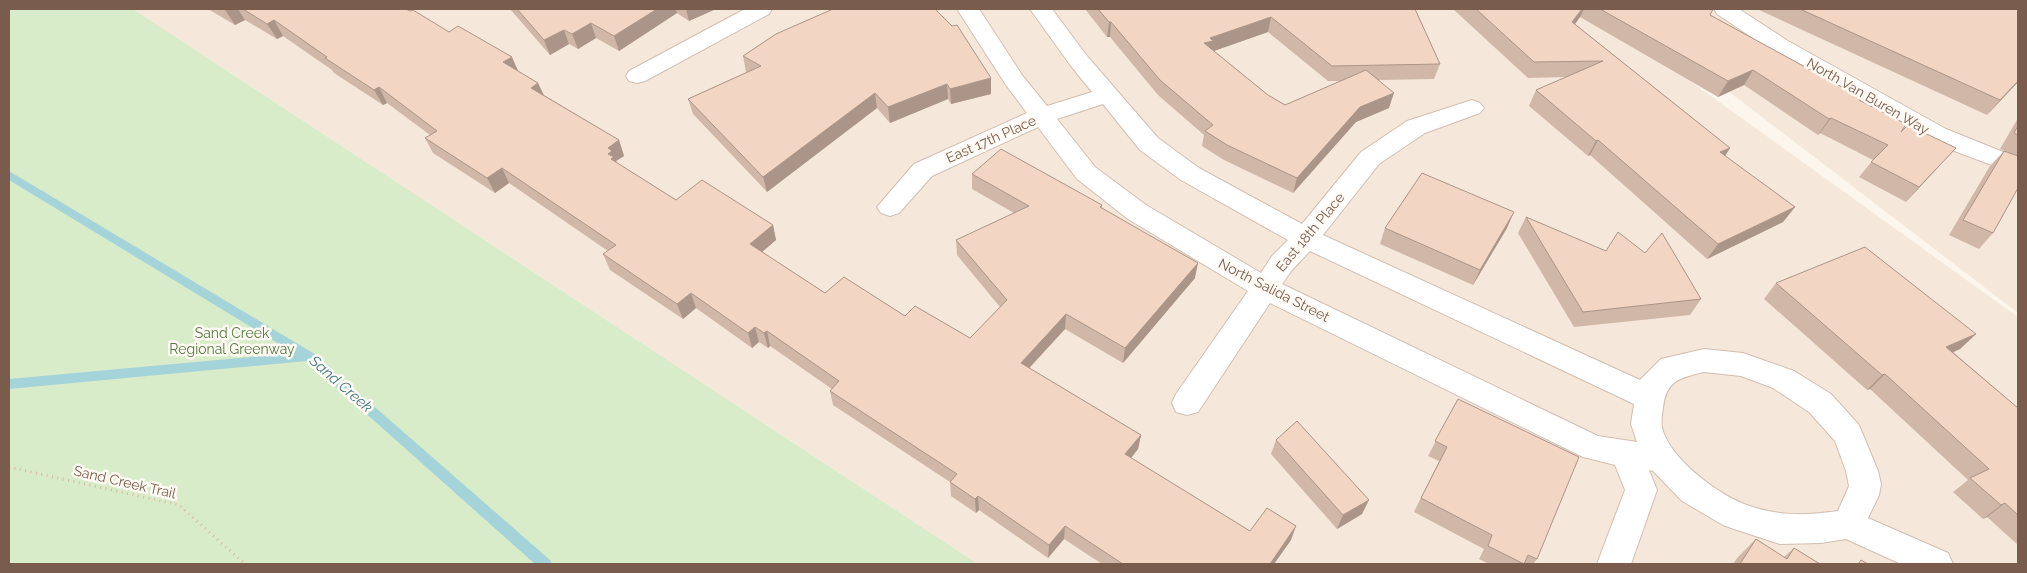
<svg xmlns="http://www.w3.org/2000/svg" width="2027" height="573" font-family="Raleway,sans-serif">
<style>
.residential{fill:#f5e8da}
.green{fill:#d8ecc9}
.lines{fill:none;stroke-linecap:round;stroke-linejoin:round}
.stream{fill:#a5d3da;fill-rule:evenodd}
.minor-casing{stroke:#d1beb0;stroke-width:2}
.path{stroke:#d9b8a5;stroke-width:3;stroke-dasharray:1 4.5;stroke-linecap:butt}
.minor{fill:#fff;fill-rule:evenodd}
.wall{fill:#d1b7a8;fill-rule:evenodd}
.shaded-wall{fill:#aa9588}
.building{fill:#f3d5c3;stroke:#aa9588}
.labels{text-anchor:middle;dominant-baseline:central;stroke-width:5;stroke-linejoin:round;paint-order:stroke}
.street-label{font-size:14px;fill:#7a5c4d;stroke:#fffaf3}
.park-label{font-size:14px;fill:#537a41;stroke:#fffaf3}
.water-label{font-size:15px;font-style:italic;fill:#437c86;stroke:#fffaf3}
</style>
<rect width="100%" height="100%" fill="#fdf6ec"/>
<g class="residential">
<polygon points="133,9 1590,9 2018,317 2018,564 978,564"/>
<polygon points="1621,9 2018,9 2018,313"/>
</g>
<polygon class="green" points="9,9 133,9 978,564 9,564"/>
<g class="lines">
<polygon class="stream" points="9,171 313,353 550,560 552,564 535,564 307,361 9,389 9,379 294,353 9,180"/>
<defs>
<g id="minor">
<polygon points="745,9 772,9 769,14 645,81 637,83 629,81 626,76 629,71"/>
<path d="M 957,9 L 979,9 L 1022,75 L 1047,106 L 1092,92 L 1071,66 L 1030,9 L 1052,9 L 1087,56 L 1158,138 L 1199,168 L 1302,224 L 1361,152 L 1407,121 L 1472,100 L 1480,103 L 1484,108 L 1480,113 L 1425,133 L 1379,164 L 1323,235 L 1640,380 L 1661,359 L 1704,349 L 1743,353 L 1794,371 L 1831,394 L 1859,425 L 1878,471 L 1881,484 L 1879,495 L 1868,518 L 1948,553 L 1953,564 L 1901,564 L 1846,539 L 1821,543 L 1780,544 L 1734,529 L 1723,525 L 1682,501 L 1653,471 L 1649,470 L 1657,490 L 1631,564 L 1597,564 L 1625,490 L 1615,465 L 1583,457 L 1270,303 L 1198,412 L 1187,415 L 1176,412 L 1172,403 L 1176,394 L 1248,291 L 1128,219 L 1077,179 L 1038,127 L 932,176 L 899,213 L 890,216 L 881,213 L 877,207 L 914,164 L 1027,113 L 1006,85 ZM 1103,104 L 1140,150 L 1181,180 L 1288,240 L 1272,256 L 1261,273 L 1146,205 L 1095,167 L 1057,119 ZM 1310,251 L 1634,404 L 1631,424 L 1637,442 L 1598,436 L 1282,284 L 1292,270 ZM 1704,372 L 1741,376 L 1773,388 L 1809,412 L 1835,441 L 1846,471 L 1849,486 L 1838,511 C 1804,516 1776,516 1744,504 C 1716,493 1668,457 1662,427 C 1661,421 1662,414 1663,408 C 1666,380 1680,378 1704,372 Z"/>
<polygon points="1714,9 1739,9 1788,41 1946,129 2018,158 2018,175 1928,141 1772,51 1717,14"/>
</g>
</defs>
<use href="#minor" class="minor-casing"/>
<polyline class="path" points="9,467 179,505 245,564"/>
<use href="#minor" class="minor"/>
</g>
<g class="wall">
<polygon points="208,9 406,9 449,32 538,83 544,95 619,140 624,156 616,161 617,163 676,200 773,225 776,240 762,252 825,293 905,316 970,338 1000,307 957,255 956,240 1014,213 972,189 972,174 1102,205 1102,208 1195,278 1123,363 1065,329 1029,368 1141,435 1138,449 1131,458 1250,531 1291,540 1274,564 1102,564 1064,539 1048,558 979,510 976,513 951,496 950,482 833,405 830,391 832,389 770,346 768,348 759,342 752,348 696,308 683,319 610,270 603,254 608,251 509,183 495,193 433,153 425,138 430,135 387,103 383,105 334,73 332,70 283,36 277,39 245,20 235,25"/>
<polygon points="510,9 716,9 689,21 677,13 619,51 596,38 578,49 569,44 550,55"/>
<path d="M 1085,9 L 1415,9 L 1440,64 L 1434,79 L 1378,80 L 1389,108 L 1356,122 L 1293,193 L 1224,160 L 1202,146 L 1204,135 L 1158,95 L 1110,37 L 1107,37 ZM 1268,32 L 1328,81 L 1341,81 L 1285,105 L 1268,95 L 1214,51 Z"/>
<polygon points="1453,9 1713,9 1710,15 1862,98 1860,101 1901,132 1956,148 1942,163 1906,202 1859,177 1873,160 1820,133 1818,135 1744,85 1718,97 1580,17 1575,24 1730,148 1725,156 1795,207 1783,222 1707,259 1590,155 1588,156 1529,106 1536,90 1566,77 1528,78"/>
<polygon points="1757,9 2018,9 2018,82 1987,115"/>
<polygon points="776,34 991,94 951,104 948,99 890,123 877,108 767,192 693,114 688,99 747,72 746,72 743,56"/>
<polygon points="2018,118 2018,188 1993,233 1979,249 1949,235 1990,166 2004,151 2009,153 2000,149"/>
<polygon points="1526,217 1701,299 1690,315 1574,327 1518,233"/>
<polygon points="1385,228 1507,228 1473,285 1380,244"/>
<polygon points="1776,283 1976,334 1960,349 1953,352 2018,408 2018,545 1987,517 1983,519 1953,492 1968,480 1870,389 1867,390 1764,299"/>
<polygon points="1458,399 1537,559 1533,564 1489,564 1479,559 1484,549 1414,512 1439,461 1428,456"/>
<polygon points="1276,440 1362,514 1337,529 1271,454"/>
<polygon points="1756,539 1784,557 1794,548 1820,564 1733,564 1738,557"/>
</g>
<g class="shaded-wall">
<polygon points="227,9 238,9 245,20 235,25 225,10"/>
<polygon points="657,9 676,9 677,13 619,51 614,36"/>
<polygon points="686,9 716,9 689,21"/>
<polygon points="1582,9 1584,9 1580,17 1565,38 1572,22"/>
<polygon points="1271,17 1268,32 1211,52 1204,43 1210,38"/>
<polygon points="274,20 283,36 277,39 267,24"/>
<polygon points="1109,22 1111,22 1110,37 1107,37"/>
<polygon points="591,23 596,38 578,49 572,34"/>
<polygon points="564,30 569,44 550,55 544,40"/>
<polygon points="512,57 519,73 503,62"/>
<polygon points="1753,70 1744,85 1718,97 1728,81"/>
<polygon points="991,78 991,94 951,104 950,89"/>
<polygon points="2018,81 2018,82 1987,115 2000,100"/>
<polygon points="538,83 545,98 531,88"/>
<polygon points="947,84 948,99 890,123 888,107"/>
<polygon points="379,87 387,103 383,105 374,90"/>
<polygon points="875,93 877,108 767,192 763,177"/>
<polygon points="1394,93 1389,108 1356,122 1293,193 1297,178 1360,107"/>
<polygon points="1831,118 1820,133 1818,135 1829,119"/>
<polygon points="619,140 624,156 616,161 618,166 614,169 608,154 608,148"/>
<polygon points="1598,140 1590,155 1588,156 1596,141"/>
<polygon points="1730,148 1720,164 1720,152"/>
<polygon points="1956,148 1942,163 1906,202 1919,187"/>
<polygon points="502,168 509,183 495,193 487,178"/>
<polygon points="1795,207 1783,222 1707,259 1718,244"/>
<polygon points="1514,212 1507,228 1473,285 1480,270"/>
<polygon points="773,225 776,240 754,259 750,244"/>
<polygon points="1198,263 1195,278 1123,363 1125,348"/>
<polygon points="691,293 696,308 683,319 677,304"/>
<polygon points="1066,314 1065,329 1020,378 1021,363"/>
<polygon points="755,327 759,342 752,348 748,333"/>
<polygon points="767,331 770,346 768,348 764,333"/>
<polygon points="1976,334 1960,349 1931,362 1946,347"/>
<polygon points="1885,374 1870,389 1867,390 1882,375"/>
<polygon points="1141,435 1138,449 1123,468 1125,454"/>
<polygon points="978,496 979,510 976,513 975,499"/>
<polygon points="1369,500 1362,514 1337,529 1343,515"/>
<polygon points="2005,503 1987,517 1983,519 2001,505"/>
<polygon points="1065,526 1064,539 1048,558 1049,545"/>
<polygon points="1296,526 1291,540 1274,564 1270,564"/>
</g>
<g class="building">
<polygon points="243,9 406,9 410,11 413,10 449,32 458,26 512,57 503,62 538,83 531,88 619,140 608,148 612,151 608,154 614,157 611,159 676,200 702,180 773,225 750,244 825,293 844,277 905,316 915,306 970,338 1007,300 956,240 1029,206 972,174 1001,149 1102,205 1100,207 1198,263 1125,348 1066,314 1021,363 1141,435 1125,454 1250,531 1267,508 1296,526 1270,564 1123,564 1065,526 1049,545 978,496 975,499 950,482 957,474 830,391 839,381 767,331 764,333 755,327 748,333 691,293 677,304 603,254 616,245 502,168 487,178 425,138 437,131 379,87 374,90 325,58 327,57 274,20 267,24"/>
<polygon points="517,9 657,9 614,36 591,23 572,34 564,30 544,40"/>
<polygon points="833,9 935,9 952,26 957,25 991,78 950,89 947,84 888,107 875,93 763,177 688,99 761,66 743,56 776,34"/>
<polygon points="1098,9 1415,9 1440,64 1332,66 1271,17 1210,38 1213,41 1204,43 1268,95 1285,105 1366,70 1394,93 1360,107 1297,178 1227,145 1205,131 1213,125 1160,80 1111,22 1109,22"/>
<polygon points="1476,9 1582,9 1572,22 1730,148 1720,152 1795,207 1718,244 1598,140 1596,141 1536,90 1603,61 1534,62"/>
<polygon points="1600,9 1713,9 1710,15 1862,98 1859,100 1906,124 1901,132 1908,125 1956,148 1919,187 1871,162 1888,145 1831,118 1829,119 1753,70 1728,81"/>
<polygon points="1800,9 2018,9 2018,81 2000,100"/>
<polygon points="2018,126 2018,135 2014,133"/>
<polygon points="2004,151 2018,156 2018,188 1993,233 1963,220"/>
<polygon points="1422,173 1514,212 1480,270 1385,228"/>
<polygon points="1526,217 1606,251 1618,232 1645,253 1662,233 1701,299 1583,312"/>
<polygon points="1865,247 1976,334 1946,347 2018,408 2018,515 2005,503 2001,505 1970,478 1989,469 1885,374 1882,375 1776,283"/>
<polygon points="1458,399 1579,457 1537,559 1528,555 1524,564 1488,546 1492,535 1421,498 1447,447 1435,441"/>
<polygon points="1297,421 1369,500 1343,515 1276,440"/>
<polygon points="1756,539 1787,559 1794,548 1820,564 1740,564"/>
<polygon points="1861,560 1868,564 1858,564"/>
</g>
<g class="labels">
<g class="street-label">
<text transform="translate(1868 96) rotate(30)">North Van Buren Way</text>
<text transform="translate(991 139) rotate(-24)">East 17th Place</text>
<text transform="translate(1310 232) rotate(-50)">East 18th Place</text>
<text transform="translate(1274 290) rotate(27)">North Salida Street</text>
<text transform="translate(125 482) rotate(13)">Sand Creek Trail</text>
</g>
<g class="park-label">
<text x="232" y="333">Sand Creek<tspan x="232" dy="16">Regional Greenway</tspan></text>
</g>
<g class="water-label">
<text transform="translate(341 384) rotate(41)">Sand Creek</text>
</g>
</g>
<rect width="2027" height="573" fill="none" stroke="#7a5c4d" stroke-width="20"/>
</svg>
